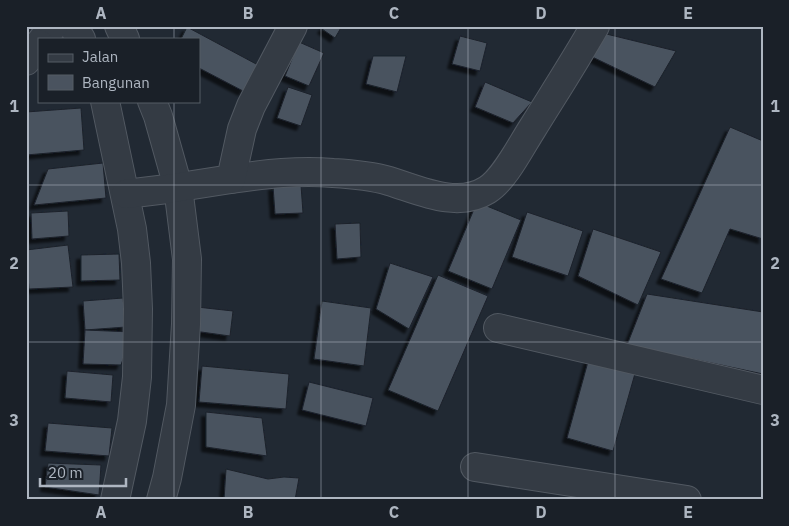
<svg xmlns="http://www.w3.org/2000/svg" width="789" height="526" font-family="'IBM Plex Sans',sans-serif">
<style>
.building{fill:#4a535f;stroke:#1c222b;filter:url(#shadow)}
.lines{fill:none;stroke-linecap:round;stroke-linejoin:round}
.street-casing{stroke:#525962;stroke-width:30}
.street{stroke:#343b44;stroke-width:28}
.grid{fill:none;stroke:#aeb6c1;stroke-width:1;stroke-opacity:0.55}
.neatline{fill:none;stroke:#aeb6c1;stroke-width:2}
.grid-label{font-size:16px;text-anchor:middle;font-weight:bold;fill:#aeb6c1}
</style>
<defs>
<filter id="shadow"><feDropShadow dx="-4.5" dy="4.5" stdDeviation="1" flood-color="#0009"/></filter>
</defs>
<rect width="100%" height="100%" fill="#212933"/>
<g class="building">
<polygon points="324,26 342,26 335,38 322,29"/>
<polygon points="187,27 258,65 243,91 199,68 199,39 181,39"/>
<polygon points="594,31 676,51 655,87 584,53"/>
<polygon points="460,36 487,43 480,71 452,64"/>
<polygon points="299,42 324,53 309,86 285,76"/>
<polygon points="373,56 406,56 397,92 366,84"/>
<polygon points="485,82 532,102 513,123 475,107"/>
<polygon points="288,87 312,95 301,126 277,118"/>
<polygon points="81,108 84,150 26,155 26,112"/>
<polygon points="730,127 763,141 763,239 730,229 702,293 661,279"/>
<polygon points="103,163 106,198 34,205 48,169"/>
<polygon points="301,185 303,213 275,214 273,186"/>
<polygon points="477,202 521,220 492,289 448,271"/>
<polygon points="68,211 69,236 32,239 31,213"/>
<polygon points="527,212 583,231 568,276 512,257"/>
<polygon points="360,223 361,257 337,259 335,224"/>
<polygon points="593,229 661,252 638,305 578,276"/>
<polygon points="68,245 73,287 29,289 26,250"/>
<polygon points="119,254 120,280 81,281 81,255"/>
<polygon points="390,263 433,277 409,329 376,309"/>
<polygon points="438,275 488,296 438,411 388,390"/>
<polygon points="647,294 763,312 763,374 627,345"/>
<polygon points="123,298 126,327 85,330 83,301"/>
<polygon points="322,301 371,308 364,366 314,359"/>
<polygon points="197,307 233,311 230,336 194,331"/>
<polygon points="85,330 132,332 121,365 83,364"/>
<polygon points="589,358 636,370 613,451 567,438"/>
<polygon points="202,366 289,374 286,409 199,402"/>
<polygon points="67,371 113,375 111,402 65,398"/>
<polygon points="309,382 373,398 366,426 302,410"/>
<polygon points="206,412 262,418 267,456 206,447"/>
<polygon points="48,423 112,428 109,456 45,451"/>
<polygon points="48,463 101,465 99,495 45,487"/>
<polygon points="226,469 268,479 284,477 299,478 295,500 224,500"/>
</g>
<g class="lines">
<defs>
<g id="street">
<polyline points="73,26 81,39"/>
<polyline points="119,26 125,39"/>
<polyline points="43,39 53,26"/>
<polyline points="26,61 39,44"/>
<polyline points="105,101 132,229 136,263 138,309 137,377 132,421 115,500"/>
<polyline points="152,101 158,116 178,187 187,259 186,324 181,405 167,478 161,500"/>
<path d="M 231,179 C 265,174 299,170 333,173 C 351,174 372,176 389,181 C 419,190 457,209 487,190 C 504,180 521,146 532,129 C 553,95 575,61 595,26"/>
<polyline points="126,194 167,189 231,179 242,129 251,106 293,26"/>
<polyline points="498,328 763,390"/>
<polyline points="475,467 687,500"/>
</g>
</defs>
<use href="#street" class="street-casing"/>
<use href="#street" class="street"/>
</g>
<path class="grid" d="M 174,26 L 174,39M 321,26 L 321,500M 468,26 L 468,500M 615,26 L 615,500M 174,101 L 174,500M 26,185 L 763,185M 26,342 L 763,342"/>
<rect width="789" height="526" fill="none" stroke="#1a2028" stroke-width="55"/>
<rect x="38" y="38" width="162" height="65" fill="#1a2028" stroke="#555c65"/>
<rect x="48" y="54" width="25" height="8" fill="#343b44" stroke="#555c65"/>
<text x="82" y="62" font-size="15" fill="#aeb6c1">Jalan</text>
<rect x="48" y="75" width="25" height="15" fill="#4a535f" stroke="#555c65"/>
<text x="82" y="88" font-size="15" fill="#aeb6c1">Bangunan</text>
<path d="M40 478v8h86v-8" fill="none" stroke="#aeb6c1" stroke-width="2.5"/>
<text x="48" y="478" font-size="15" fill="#aeb6c1" stroke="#1a2028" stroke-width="4" paint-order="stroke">20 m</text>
<rect x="28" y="28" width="734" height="470" class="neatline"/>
<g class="grid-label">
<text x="101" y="19">A</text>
<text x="248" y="19">B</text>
<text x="394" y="19">C</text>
<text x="541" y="19">D</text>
<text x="688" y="19">E</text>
<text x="14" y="112">1</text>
<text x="775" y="112">1</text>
<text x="14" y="269">2</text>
<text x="775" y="269">2</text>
<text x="14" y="426">3</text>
<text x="775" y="426">3</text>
<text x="101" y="518">A</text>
<text x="248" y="518">B</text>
<text x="394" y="518">C</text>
<text x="541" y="518">D</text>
<text x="688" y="518">E</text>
</g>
</svg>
